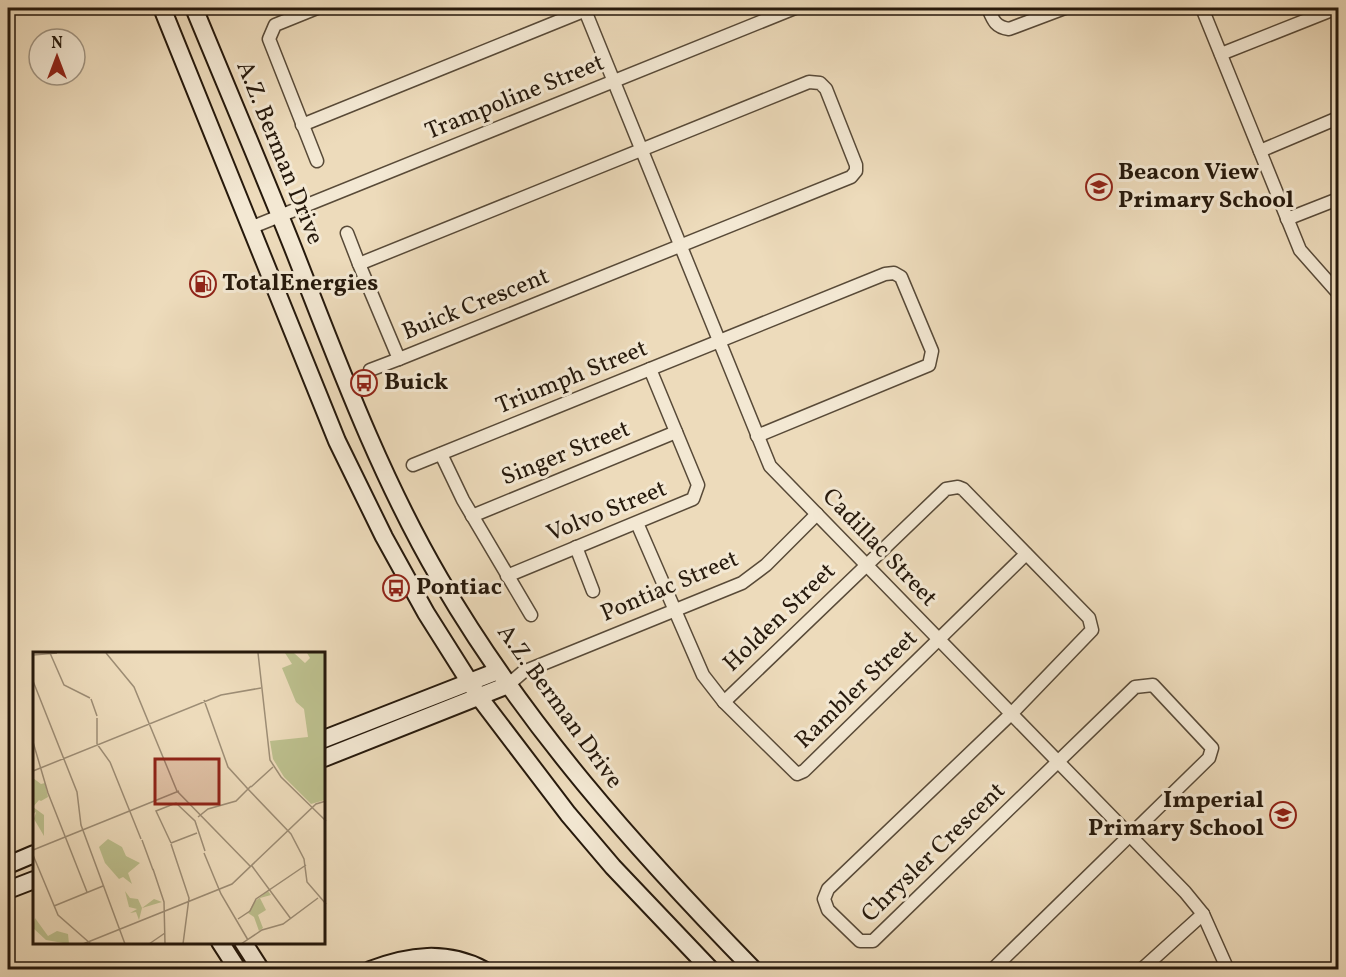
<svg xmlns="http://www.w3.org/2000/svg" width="1346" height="977" font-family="Vollkorn,serif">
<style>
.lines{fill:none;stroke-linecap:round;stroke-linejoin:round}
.street-casing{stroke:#584a38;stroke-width:15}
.secondary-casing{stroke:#26190c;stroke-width:20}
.street{stroke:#f3e8d3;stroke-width:12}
.secondary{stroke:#f3e8d3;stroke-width:16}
.labels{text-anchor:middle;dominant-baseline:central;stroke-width:6;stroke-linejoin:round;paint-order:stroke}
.street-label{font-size:24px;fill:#26190c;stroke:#f3e8d3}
.poi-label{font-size:24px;font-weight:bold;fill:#26190c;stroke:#f3e8d3;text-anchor:start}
.inset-road{fill:none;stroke:#9d8d75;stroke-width:1.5}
.view{fill:#8f2418;fill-opacity:0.15;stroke:#8f2418;stroke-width:3}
.inset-edge{fill:none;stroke:#26190c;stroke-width:3}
</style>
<rect width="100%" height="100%" fill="#eddbbb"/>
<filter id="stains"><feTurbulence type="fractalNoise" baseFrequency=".00333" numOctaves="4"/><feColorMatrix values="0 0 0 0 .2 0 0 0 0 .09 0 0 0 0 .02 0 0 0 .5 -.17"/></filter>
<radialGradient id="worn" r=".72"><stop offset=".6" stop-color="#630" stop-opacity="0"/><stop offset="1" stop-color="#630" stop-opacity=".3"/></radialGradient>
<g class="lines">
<defs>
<g id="street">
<polyline points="584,8 770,466 1185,892 1203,914 1228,970"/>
<path d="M 988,8 C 993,20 995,27 1009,29 L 1065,8"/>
<polyline points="1202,8 1300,250 1338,293"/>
<polyline points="1221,54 1337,8"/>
<polygon points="809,82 820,83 826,89 856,165 856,171 851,177 399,359 359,264"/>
<polyline points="302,125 591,8"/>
<polyline points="1260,151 1338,118"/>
<polyline points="317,161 269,39 275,25 317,8"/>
<polyline points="1287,219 1338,199"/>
<polyline points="250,228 795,8"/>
<polyline points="347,233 359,264"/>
<polyline points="370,370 399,359"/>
<polyline points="441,454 463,500 531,615"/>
<polyline points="413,465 885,274 894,273 901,277 932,351 929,365 757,436"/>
<polyline points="472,516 676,432"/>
<polyline points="637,523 703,675 724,702 797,774 804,771 1026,554"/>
<polyline points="576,547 593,591"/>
<polyline points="507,576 693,499 698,485 650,369"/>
<polyline points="508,685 523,672 742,583 766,565 817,514"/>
<polyline points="724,702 946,489 958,487 963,489 1089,618 1092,630 1012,713 828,889 824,899 828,910 860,941 873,941 1135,687 1153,685 1212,748 1209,758 992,970"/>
<polyline points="1141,970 1203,914"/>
</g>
<g id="secondary">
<polyline points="162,8 337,441 384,537 426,613 479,697 568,814 613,867 711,970"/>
<path d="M 194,8 C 227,88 261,168 293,248 C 337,360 379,475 440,579 C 525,725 636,849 754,970"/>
<polyline points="324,739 498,671"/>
<polyline points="324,758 508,685"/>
<polyline points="8,865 34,854"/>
<polyline points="8,890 34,880"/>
<polyline points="220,942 238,970"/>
<polyline points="243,942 261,970"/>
<path d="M 370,970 C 409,955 446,950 484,970"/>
</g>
</defs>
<use href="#street" class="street-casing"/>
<use href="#secondary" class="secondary-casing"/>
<use href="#street" class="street"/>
<use href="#secondary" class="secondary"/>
</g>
<defs>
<symbol id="school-ring" viewBox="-11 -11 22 22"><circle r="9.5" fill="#f3e8d3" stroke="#8f2418" stroke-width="1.5"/><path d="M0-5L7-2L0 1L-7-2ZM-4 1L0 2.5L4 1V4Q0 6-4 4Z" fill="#8f2418"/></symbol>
<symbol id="fuel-ring" viewBox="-11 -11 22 22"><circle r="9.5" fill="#f3e8d3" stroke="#8f2418" stroke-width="1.5"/><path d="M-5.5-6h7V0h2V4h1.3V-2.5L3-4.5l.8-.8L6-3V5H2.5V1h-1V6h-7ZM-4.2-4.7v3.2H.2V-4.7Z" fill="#8f2418"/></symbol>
<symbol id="bus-ring" viewBox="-11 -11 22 22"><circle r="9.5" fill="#f3e8d3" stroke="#8f2418" stroke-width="1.5"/><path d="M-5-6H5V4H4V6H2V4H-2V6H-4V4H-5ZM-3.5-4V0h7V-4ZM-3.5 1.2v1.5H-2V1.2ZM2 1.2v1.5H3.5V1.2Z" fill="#8f2418"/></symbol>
</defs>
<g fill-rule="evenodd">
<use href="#school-ring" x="1084" y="172" width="30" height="30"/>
<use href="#fuel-ring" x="188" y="269" width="30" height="30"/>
<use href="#bus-ring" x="349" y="368" width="30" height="30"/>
<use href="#bus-ring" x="381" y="573" width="30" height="30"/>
<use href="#school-ring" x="1268" y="800" width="30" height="30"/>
</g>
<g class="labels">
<g class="street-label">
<text transform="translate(515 98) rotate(-22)">Trampoline Street</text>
<text transform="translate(279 153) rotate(68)">A.Z. Berman Drive</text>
<text transform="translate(476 305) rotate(-22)">Buick Crescent</text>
<text transform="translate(572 378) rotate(-22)">Triumph Street</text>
<text transform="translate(566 454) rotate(-22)">Singer Street</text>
<text transform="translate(607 512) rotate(-22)">Volvo Street</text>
<text transform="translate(879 548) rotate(46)">Cadillac Street</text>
<text transform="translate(670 587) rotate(-23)">Pontiac Street</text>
<text transform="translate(780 618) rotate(-44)">Holden Street</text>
<text transform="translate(857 690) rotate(-44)">Rambler Street</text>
<text transform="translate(559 707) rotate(54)">A.Z. Berman Drive</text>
<text transform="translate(934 853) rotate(-44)">Chrysler Crescent</text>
</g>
<g class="poi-label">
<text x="1118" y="173">Beacon View<tspan x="1118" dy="28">Primary School</tspan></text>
<text x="222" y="284">TotalEnergies</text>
<text x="384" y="383">Buick</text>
<text x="416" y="588">Pontiac</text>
<text x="1264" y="801" text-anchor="end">Imperial<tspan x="1264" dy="28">Primary School</tspan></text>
</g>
</g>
<g transform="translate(33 652)">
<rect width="292" height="292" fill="#eddbbb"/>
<path d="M 252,1 L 261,1 L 272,11 L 277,6 L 274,1 L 292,1 L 292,148 L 278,152 L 251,125 L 240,107 L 237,89 L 275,85 L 271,57 L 263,50 L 249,16 L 259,12 ZM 0,126 L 8,132 L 12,131 L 15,145 L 8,149 L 0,145 ZM 2,145 L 6,148 L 0,155 L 11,163 L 11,184 L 1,167 L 3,160 L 0,162 L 0,147 ZM 75,187 L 89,195 L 93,204 L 107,211 L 95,221 L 99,232 L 90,225 L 86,227 L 72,211 L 66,195 ZM 92,239 L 97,246 L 105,247 L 109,256 L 121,247 L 129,250 L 109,256 L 106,268 L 103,260 L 97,261 L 104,257 L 96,255 ZM 235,239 L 238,243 L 227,246 L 233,258 L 225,263 L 230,276 L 226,279 L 221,265 L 215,261 L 221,250 ZM 2,266 L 15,284 L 24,279 L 35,282 L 36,292 L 13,288 L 0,276 Z" fill="#bcbf8d"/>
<path class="inset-road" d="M 17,1 L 31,33 L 57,46M 73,1 L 101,35 L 144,139 L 218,215M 225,1 L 237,108 L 248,125 L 293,169M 0,3 L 24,1M 0,29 L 44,140 L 48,173 L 92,292M 58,47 L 64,64M 171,48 L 195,115 L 215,137M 64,66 L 64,92 L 77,110 L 108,187M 0,90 L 15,141 L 54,240M 0,119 L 188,43 L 228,36M 213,135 L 258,182 L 271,207 L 274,230 L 293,252M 218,135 L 240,115M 165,165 L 175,157 L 203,149 L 218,134M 109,188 L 120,218M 138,191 L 123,159 L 143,151 L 162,169 L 172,199M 138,191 L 164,181M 138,192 L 156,246 L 150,292M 0,198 L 146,139M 171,201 L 188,242 L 215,288M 0,203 L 25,263 L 58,292M 219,214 L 258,267M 120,217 L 131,250 L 132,292M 21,254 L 70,234M 205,267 L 217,259 L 223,247 L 273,213M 50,292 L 199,232 L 283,152 L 293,149M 116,292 L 132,281M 208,292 L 229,278 L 250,272 L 285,246"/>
<path class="view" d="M 122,107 L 186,107 L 186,152 L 122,152 Z"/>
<rect width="292" height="292" class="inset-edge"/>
</g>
<rect width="1346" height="977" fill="none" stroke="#eddbbb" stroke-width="30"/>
<rect x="9" y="9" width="1328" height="959" fill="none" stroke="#26190c" stroke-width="3"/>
<rect x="15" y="15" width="1316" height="947" fill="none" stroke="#26190c" stroke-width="1.5"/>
<g transform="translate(57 57)"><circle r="28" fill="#f3e8d3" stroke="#a19583" stroke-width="1.5"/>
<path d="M0-4.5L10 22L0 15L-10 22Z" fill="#8f2418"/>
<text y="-9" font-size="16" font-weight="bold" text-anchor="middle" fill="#26190c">N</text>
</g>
<rect width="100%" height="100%" filter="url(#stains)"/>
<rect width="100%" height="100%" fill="url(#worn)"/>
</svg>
